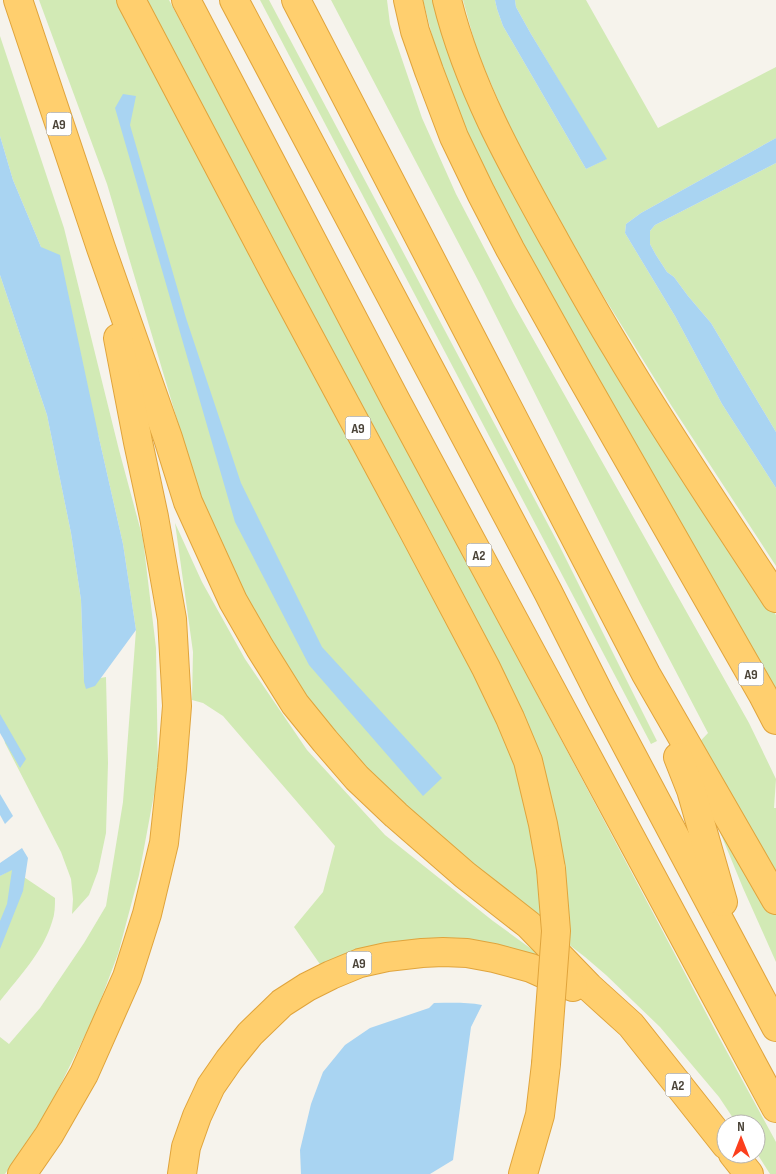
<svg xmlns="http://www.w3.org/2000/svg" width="776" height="1174" font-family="'Sofia Sans Condensed',sans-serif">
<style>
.green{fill:#d2eab5}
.water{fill:#a9d4f2}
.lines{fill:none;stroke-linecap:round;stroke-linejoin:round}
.highway-casing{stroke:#e0a43c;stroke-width:30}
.highway{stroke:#ffcf6e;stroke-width:28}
.highway-bridge-casing{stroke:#e0a43c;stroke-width:30;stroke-linecap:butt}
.highway-bridge{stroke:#ffcf6e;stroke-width:28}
.labels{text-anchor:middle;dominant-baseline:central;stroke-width:4;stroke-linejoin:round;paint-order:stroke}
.shield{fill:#fff;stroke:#817c74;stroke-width:1}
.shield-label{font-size:14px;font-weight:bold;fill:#4b4439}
</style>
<rect width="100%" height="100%" fill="#f6f3ec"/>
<g class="green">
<polygon points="39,0 169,0 714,1028 776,1142 776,1174 770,1174 756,1152 756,1124 737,1124 719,1097 660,1027 606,975 585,957 506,896 356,761 302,692 270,645 206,517 107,184"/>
<polygon points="260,0 269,0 559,545 657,741 651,744"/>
<polygon points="331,0 387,0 390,24 422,118 456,194 514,305 749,723 776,779 774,808 776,808 776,962 743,888 688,754 708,733 640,603 479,282"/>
<polygon points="423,0 434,0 438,17 672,462 776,615 776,689 543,283 503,209 466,130 436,51"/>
<polygon points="463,0 495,0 497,9 503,26 586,169 606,159 531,34 516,7 515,0 586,0 658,128 776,67 776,138 641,213 626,224 625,233 675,316 722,404 776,488 776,566 671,405 599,289 544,194 510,128 477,51"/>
<polygon points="0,36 64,228 119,450 143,539 156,648 158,773 139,875 118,954 95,1015 48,1110 5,1174 0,1174 0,1037 9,1044 40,1008 84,943 106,906 123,802 136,630 123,544 99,438 41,247 13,180 0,136"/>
<polygon points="776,163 776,432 711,323 688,296 674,277 667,272 656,255 650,244 650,231 655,225"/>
<polygon points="0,275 47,415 71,533 81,600 84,681 106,677 108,763 106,833 98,871 89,895 72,914 73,899 71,879 61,852 5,743 0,716"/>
<polygon points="175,523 202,582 245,659 307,750 385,835 493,921 548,961 511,948 453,940 324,970 294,927 323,892 335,846 223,716 203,703 192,700 193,652"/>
<path d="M 12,869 L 55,898 C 55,906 55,914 52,922 C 43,952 19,977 0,1001 L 0,876 Z"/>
</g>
<g class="water">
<polygon points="495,0 515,0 516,7 531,34 607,159 586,169 503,26 497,9"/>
<polygon points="123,94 136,96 130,125 186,318 241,483 322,647 442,778 423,796 309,665 235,522 115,108"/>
<polygon points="0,136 13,180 41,247 60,255 99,438 123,544 136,630 95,686 86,689 84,682 81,600 71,533 47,415 0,275"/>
<polygon points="776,138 776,163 655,225 650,231 650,244 656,255 667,272 674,277 688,296 711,323 776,432 776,488 722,404 675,316 625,233 626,224 641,213"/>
<polygon points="0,714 26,759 20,768 0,733"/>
<polygon points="0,794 13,816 5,824 0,815"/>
<polygon points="22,848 28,858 23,891 0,949 0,921 7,904 12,870 0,876 0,863"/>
<path d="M 434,1003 C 450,1003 466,1002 482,1005 L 471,1027 L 453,1160 L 430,1174 L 301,1174 L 300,1150 L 311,1104 L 323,1072 L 345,1045 L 370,1028 L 429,1008 Z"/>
</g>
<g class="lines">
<defs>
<g id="highway">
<polyline points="18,0 101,248 168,438 188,502 233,601 260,648 295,704 325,741 357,778 396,815 465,875 529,925 589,987 631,1025 726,1145"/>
<polyline points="131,0 277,277 414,532 486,668 510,718 528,761 543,824 551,869"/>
<polyline points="186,0 396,401 776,1108"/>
<polyline points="234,0 548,592 601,697 776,1027"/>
<polyline points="296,0 646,674 776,900"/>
<polyline points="408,0 415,31 429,71 454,137 481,193 510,249 578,371 763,695 776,720"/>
<path d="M 447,0 C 468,86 512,164 555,241 C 575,277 595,313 617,349 C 667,434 722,515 776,598"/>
<polyline points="678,757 691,790 723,902"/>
<polyline points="733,1154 749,1174"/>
<polyline points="22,1174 49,1135 84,1074 127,977 147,914 164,843 172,769 177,706 172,619 154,517 138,442 118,338"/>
<polyline points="182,1174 186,1147 197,1116 211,1086 229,1060 250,1034 282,1003 307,987 331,975 360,963 387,957 422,953 443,952 467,953 494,958 531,968 573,987"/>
<polyline points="523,1174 540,1115 546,1064"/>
</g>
</defs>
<use href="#highway" class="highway-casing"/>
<use href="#highway" class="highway"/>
<defs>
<polyline id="highway-bridge" points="546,1064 556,931 551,869"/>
</defs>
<use href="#highway-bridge" class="highway-bridge-casing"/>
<use href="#highway-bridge" class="highway-bridge"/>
</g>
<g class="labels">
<g class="shield">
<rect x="46.5" y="112.5" width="25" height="23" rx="4"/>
<rect x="345.5" y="416.5" width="25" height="23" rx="4"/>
<rect x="466.5" y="543.5" width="25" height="23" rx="4"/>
<rect x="738.5" y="662.5" width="25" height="23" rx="4"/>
<rect x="346.5" y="951.5" width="25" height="23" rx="4"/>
<rect x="665.5" y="1073.5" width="25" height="23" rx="4"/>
</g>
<g class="shield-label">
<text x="59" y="124">A9</text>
<text x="358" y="428">A9</text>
<text x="479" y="555">A2</text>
<text x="751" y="674">A9</text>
<text x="359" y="963">A9</text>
<text x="678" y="1085">A2</text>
</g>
</g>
<g transform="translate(741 1139)"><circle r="24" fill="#ffffff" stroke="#b7b4b0"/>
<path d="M0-4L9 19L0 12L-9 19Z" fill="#fc3f1d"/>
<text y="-8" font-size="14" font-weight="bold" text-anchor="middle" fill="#4b4439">N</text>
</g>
</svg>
